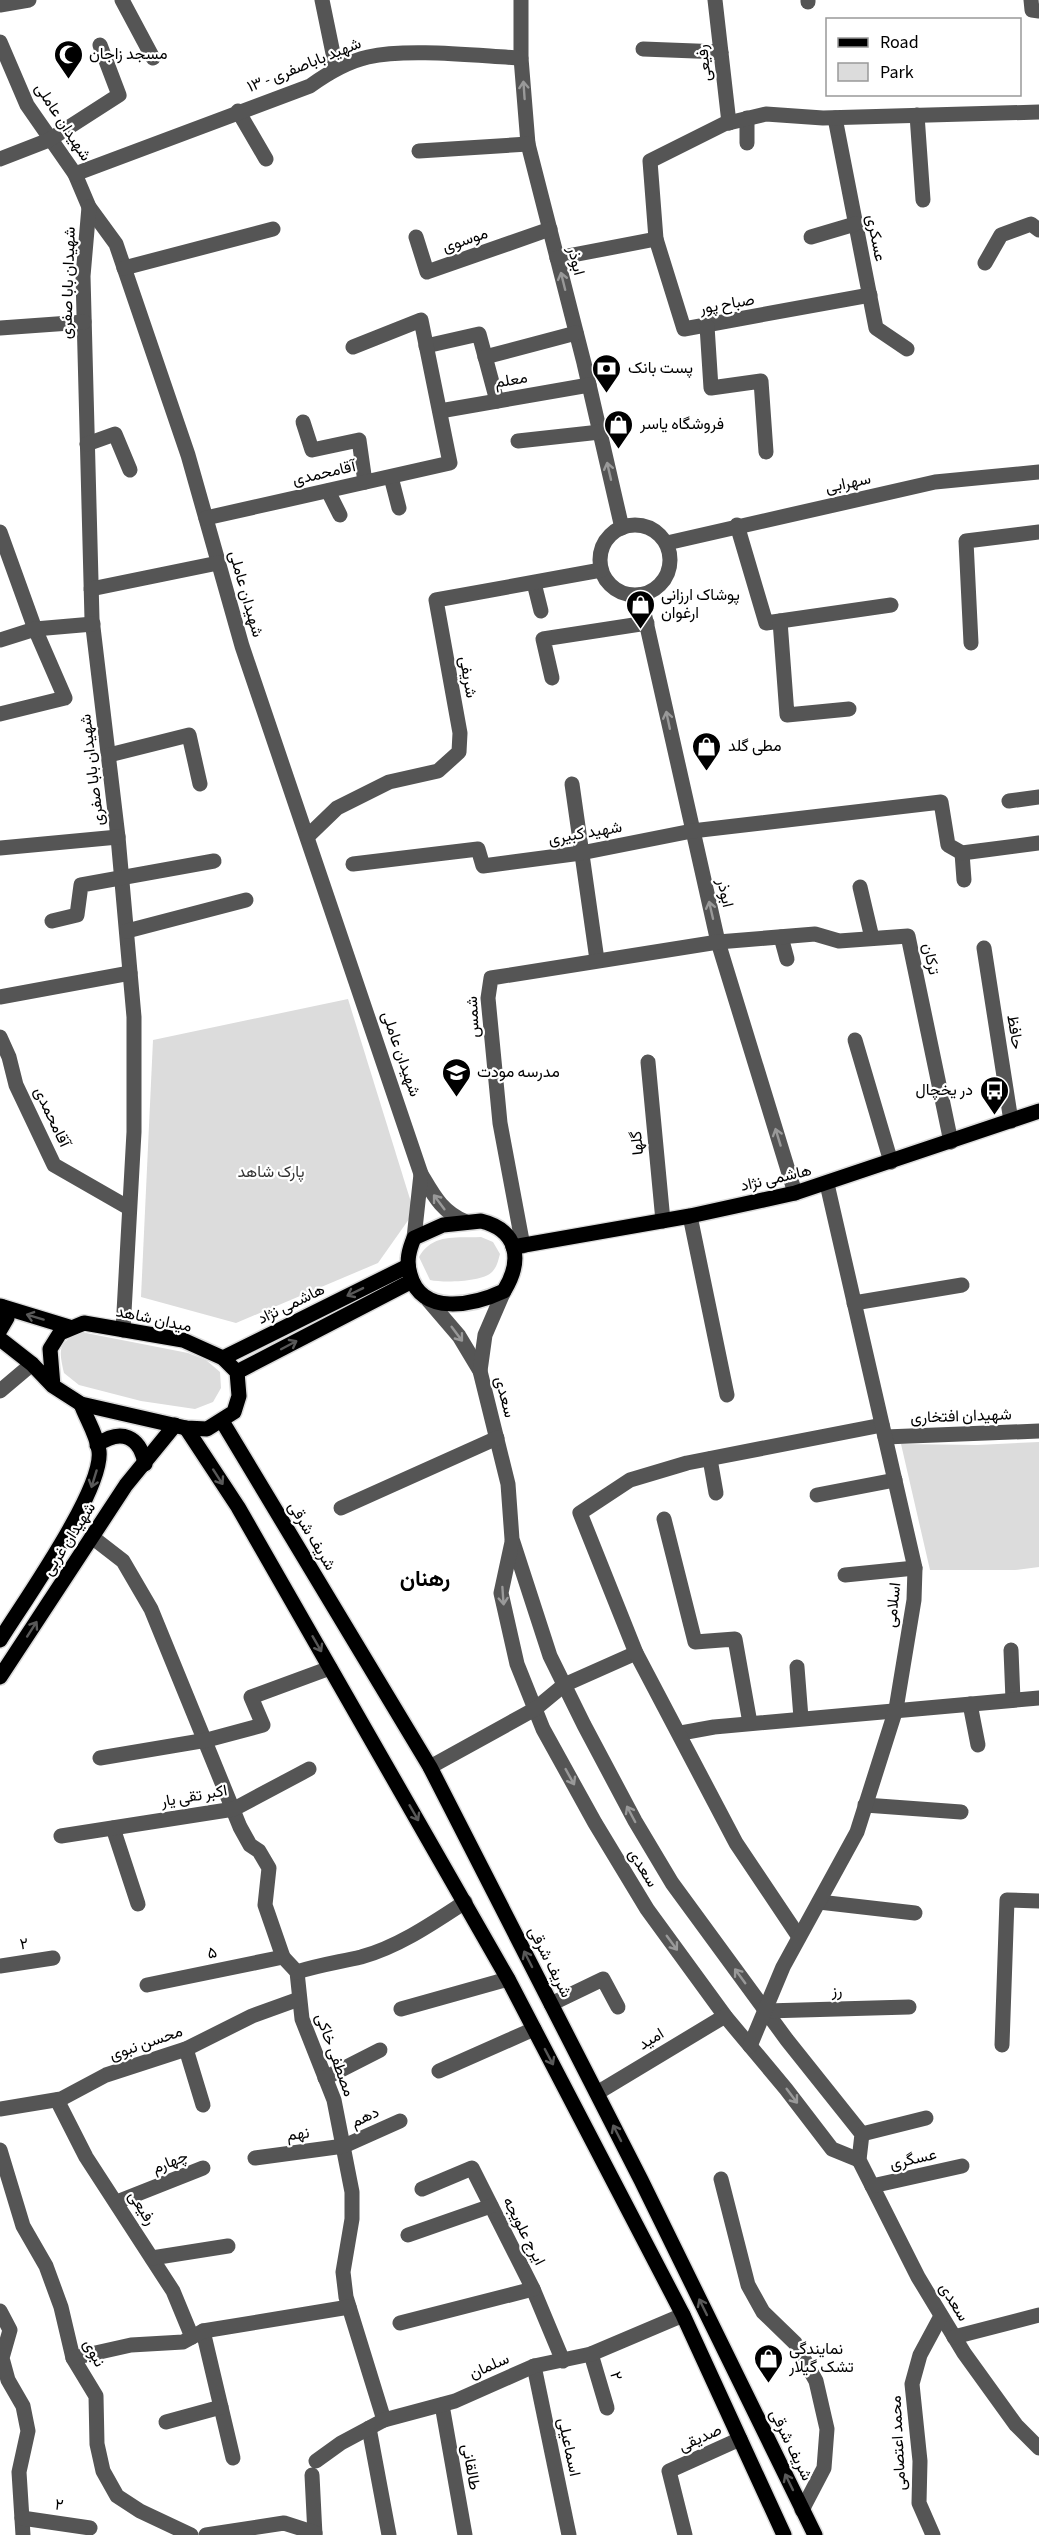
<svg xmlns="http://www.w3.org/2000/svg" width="1039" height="2535" font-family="'Source Sans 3',Vazirmatn,sans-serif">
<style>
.green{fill:#dcdcdc}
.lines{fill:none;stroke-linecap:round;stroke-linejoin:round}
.major-casing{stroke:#dbdbdb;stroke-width:18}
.minor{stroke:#555;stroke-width:15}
.major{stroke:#000;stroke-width:15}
.oneway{stroke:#999}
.oneway2{stroke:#595959}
.labels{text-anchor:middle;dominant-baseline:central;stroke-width:4.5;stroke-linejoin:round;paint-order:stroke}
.poi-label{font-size:16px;fill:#000;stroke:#fff;text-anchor:start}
.street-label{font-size:16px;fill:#000;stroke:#fff}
.park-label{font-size:16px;fill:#333;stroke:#fff}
.district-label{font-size:22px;font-weight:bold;fill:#000;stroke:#fff}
</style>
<rect width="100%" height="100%" fill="#fff"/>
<g class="green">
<polygon points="348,999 414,1212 378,1263 236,1323 141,1297 153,1040"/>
<path d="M 481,1237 L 493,1242 L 500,1254 C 498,1261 497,1267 492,1272 C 482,1282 444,1283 430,1280 L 419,1257 C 432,1233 457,1238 481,1237 Z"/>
<path d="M 81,1332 L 188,1353 L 206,1360 L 220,1372 L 221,1388 L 213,1402 L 195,1409 L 141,1401 L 79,1385 L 64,1373 C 59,1349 57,1343 81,1332 Z"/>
<polygon points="1039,1442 1039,1567 1015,1570 930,1570 901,1444 977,1445"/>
</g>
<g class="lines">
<defs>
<g id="major">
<path d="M 481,1221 C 518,1230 523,1260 504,1291 C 474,1305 421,1317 410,1274 C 406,1261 409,1250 414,1238 L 443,1225 Z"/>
<polyline points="513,1247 690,1216 795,1193 1039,1111"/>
<polyline points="0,1306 69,1327"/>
<polyline points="0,1330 7,1318 3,1307"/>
<polyline points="0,1339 32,1364 53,1386 81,1404 186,1428 207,1429 234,1412 239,1396 237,1372 223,1358 183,1340 84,1323 60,1333 50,1349 53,1386"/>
<polyline points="223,1358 408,1266"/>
<polyline points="237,1372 412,1281"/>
<polyline points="222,1421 430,1767 641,2180 815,2535"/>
<polyline points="186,1428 238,1507 508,1979 683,2315 784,2535"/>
<path d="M 97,1445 C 121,1428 140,1436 145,1464"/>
<path d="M 0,1640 C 23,1603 104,1489 99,1451 C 97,1435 86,1418 81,1404"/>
<polyline points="0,1677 126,1485 175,1425"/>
</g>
</defs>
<use href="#major" class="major-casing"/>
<g class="minor">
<polyline points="122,0 153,58"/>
<polyline points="322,0 336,68"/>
<polyline points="521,0 521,58 528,144 584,363 622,528"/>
<polyline points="715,0 729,123"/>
<polyline points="808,0 808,2"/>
<polyline points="1031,0 1032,10 1039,11"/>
<polyline points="0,5 29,0"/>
<path d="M 0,42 L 27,105 L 75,174 L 89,207 L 116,244 L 188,455 L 242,646 L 421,1174 C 434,1196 442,1212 466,1222"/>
<polyline points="643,49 721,52"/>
<polyline points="238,111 266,159"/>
<polyline points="917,115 923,200"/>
<polyline points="747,118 747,143"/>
<polyline points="835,118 876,328 907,349"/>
<polyline points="419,151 528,144"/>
<polyline points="0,159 49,140 119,95 100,45"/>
<path d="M 75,174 L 310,86 C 328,73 346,62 368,57 C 408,48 478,56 521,58"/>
<polyline points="89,207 83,276 92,619 118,837 134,1017 134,1132 123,1330"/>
<polyline points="416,237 427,272 550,229"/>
<polyline points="811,237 855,224"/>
<polyline points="557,258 656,239"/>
<polyline points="985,263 1001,235 1031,224 1039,230"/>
<polyline points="124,268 273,229"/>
<polyline points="870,295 684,329 656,239 650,161 724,124 766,114 823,118 1039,112"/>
<polyline points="707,326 711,388 761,381 766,452"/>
<polyline points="0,328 84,322"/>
<polyline points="426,346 479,334 497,401"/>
<polyline points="485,357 576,333"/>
<polyline points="440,411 589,385"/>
<polyline points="303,422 312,450 359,440 365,482"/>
<polyline points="518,441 600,432"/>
<polyline points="87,444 115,434 130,470"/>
<polyline points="391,477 399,508"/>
<polyline points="328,491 340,515"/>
<polyline points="206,518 450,463 421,320 353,347"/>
<circle cx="635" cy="560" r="35"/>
<polyline points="737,525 766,623 891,605"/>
<polyline points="0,532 35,629 65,698 0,714"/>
<polyline points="667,543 935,482 1039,472"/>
<polyline points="534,583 541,611"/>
<polyline points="91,589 218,563"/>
<polyline points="640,595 718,942 795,1193"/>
<polyline points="780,621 787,715 849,709"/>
<polyline points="0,640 35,629 93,624"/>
<polyline points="971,643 966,541 1039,532"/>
<polyline points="552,678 543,639 647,623"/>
<polyline points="109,755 189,735 200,784"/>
<polyline points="572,784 597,960"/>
<polyline points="1009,801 1039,797"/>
<polyline points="308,836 337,808 389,782 438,771 459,752 460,733 436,600 601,570"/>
<polyline points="0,848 118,837"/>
<polyline points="962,853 964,880"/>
<polyline points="353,864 478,849 483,866 581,853 692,831 941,802 948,845 962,853 1039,843"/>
<polyline points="860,887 872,938"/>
<polyline points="52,921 77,915 81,885 214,861"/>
<polyline points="127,931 246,900"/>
<polyline points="781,937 787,959"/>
<polyline points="984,948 1011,1121"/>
<polyline points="0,997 130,973"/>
<polyline points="0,1037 9,1057 16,1085 54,1165 129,1208"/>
<polyline points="855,1040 891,1162"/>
<polyline points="648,1062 663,1221"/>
<polyline points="690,1216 727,1395"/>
<polyline points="414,1238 421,1174"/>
<polyline points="523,1246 500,1123 488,998 491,978 718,942 815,934 839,941 908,936 951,1142"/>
<polyline points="429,1301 459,1336 480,1371 508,1484 512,1539 550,1656 584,1725 635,1821 672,1883 787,2040 862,2134 859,2160 918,2277 964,2353 1016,2425 1039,2448"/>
<polyline points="854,1303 962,1285"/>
<polyline points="480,1371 485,1335 504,1291"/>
<polyline points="0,1391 32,1364"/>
<polyline points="885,1437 1039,1431"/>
<polyline points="710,1459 716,1493"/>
<polyline points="817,1495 895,1480"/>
<polyline points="341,1508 497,1438"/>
<polyline points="664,1519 695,1642 735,1639 750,1723"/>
<polyline points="92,1537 123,1561 151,1609 240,1827 250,1845 259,1851 269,1868 265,1905 283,1957 297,1972 302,2019 334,2100 352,2192 352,2219 343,2272 346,2297 384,2420"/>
<polyline points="512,1542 501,1593 517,1664 543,1729 595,1823 647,1909 725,2016 786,2089 832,2149 859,2160"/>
<polyline points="845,1575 915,1568"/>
<polyline points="1011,1650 1013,1700"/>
<polyline points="797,1667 801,1718"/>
<polyline points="970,1704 978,1745"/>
<polyline points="681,1733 714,1727 1039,1698"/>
<polyline points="100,1758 207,1740 263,1725 251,1697 330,1668"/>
<polyline points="430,1767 535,1709 564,1685 636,1653"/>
<polyline points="865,1805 961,1812"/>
<polyline points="113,1828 138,1904"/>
<polyline points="61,1836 234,1809 309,1769"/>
<polyline points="819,1902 915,1913"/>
<polyline points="799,1937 736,1843 636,1653 580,1513 630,1480 687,1463 882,1425"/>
<polyline points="0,1966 53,1958"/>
<path d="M 297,1972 C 319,1965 340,1962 361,1957 C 398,1947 433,1923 465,1902"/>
<polyline points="147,1985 283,1957"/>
<polyline points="551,2004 603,1979 618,2007"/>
<polyline points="401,2009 508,1979"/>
<polyline points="766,2011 909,2007"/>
<polyline points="1002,2045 1007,1900 1039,1901"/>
<polyline points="750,2046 783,1967 857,1832 896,1709 914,1600 915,1568 827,1184"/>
<polyline points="186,2049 203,2105"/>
<polyline points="439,2071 534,2029"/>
<polyline points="325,2078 380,2050"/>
<polyline points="597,2093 725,2016"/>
<polyline points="57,2100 86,2157 173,2291 192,2337"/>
<polyline points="0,2109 61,2099 106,2075 186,2049 252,2016 299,1999"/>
<polyline points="862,2134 926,2118"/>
<polyline points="0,2150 23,2226 46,2266 61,2307 73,2358 96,2396 97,2444 103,2471 117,2496 140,2511 191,2535"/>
<polyline points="255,2158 344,2146 400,2121"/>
<polyline points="721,2179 748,2285 763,2312 795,2343 816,2381 827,2429 824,2468 802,2510"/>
<polyline points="872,2186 962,2166"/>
<polyline points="422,2189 472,2168 533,2289 563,2361"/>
<polyline points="117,2202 203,2168"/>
<polyline points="408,2235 491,2206"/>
<polyline points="152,2258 228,2246"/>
<polyline points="0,2311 10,2330 2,2358 8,2380 23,2406 28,2431 19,2472 23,2535"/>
<polyline points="400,2323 533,2289"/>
<polyline points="203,2331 233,2458"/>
<polyline points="954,2337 1039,2315"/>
<polyline points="591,2354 607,2408"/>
<polyline points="73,2358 131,2345 183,2342 203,2331 349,2307"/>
<polyline points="534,2366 569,2535"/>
<polyline points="442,2405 465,2535"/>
<polyline points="166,2422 221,2407"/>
<polyline points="369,2428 389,2535"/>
<polyline points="316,2461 341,2443 384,2420 455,2401 534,2366 591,2354 683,2315"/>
<polyline points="312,2475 315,2535"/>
<polyline points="22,2518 90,2528"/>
<polyline points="206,2535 284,2523 315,2533"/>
<polyline points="685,2535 669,2471 740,2439"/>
<polyline points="933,2535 919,2503 920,2461 912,2384 920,2355 941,2316"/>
</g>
<use href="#major" class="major"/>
</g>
<defs><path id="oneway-shaft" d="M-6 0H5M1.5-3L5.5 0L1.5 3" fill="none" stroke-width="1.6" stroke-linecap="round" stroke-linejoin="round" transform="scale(1.5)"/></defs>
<g class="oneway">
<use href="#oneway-shaft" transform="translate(524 90) rotate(-94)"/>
<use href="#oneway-shaft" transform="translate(563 281) rotate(-104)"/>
<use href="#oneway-shaft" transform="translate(609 471) rotate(-103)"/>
<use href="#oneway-shaft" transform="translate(668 720) rotate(-102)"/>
<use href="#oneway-shaft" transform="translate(711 910) rotate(-103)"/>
<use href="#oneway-shaft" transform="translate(778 1137) rotate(-107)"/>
<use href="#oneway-shaft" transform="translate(439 1202) rotate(-127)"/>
<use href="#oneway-shaft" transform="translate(457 1334) rotate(53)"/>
<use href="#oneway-shaft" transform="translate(503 1596) rotate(86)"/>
<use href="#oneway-shaft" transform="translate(570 1777) rotate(61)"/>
<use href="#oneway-shaft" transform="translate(631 1814) rotate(-118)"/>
<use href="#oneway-shaft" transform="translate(672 1943) rotate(54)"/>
<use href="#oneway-shaft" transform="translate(740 1976) rotate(-126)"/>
<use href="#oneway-shaft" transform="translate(792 2096) rotate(53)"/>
</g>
<g class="oneway2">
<use href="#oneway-shaft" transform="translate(355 1292) rotate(154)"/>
<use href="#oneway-shaft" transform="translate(35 1317) rotate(-163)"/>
<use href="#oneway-shaft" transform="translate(289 1345) rotate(-28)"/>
<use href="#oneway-shaft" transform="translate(218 1477) rotate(57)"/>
<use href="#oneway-shaft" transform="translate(94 1479) rotate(107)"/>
<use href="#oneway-shaft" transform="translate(32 1629) rotate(-57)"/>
<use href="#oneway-shaft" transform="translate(317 1644) rotate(60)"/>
<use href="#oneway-shaft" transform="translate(414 1813) rotate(60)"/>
<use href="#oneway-shaft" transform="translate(528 1959) rotate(-117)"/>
<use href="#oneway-shaft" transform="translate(549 2057) rotate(62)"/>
<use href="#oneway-shaft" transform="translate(617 2133) rotate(-117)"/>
<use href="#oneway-shaft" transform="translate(703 2307) rotate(-116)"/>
<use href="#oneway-shaft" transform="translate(789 2482) rotate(-116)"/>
</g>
<defs>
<symbol id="mosque-pin" viewBox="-11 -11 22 30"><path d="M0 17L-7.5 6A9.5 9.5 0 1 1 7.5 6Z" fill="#000" stroke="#fff"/><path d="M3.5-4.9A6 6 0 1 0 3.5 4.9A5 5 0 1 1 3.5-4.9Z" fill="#fff"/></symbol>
<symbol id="bank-pin" viewBox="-11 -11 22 30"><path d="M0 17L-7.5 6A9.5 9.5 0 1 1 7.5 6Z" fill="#000" stroke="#fff"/><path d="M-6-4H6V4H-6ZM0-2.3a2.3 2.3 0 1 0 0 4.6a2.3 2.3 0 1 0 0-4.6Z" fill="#fff"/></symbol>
<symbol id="shop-pin" viewBox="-11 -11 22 30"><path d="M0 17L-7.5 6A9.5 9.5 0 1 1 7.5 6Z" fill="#000" stroke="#fff"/><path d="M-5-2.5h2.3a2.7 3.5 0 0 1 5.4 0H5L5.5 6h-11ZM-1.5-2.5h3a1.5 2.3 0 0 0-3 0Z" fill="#fff"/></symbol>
<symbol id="school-pin" viewBox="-11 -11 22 30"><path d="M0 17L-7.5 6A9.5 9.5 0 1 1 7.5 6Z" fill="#000" stroke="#fff"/><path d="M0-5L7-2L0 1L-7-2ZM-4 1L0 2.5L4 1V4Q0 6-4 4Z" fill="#fff"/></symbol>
<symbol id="bus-pin" viewBox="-11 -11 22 30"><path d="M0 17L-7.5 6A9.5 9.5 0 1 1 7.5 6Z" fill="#000" stroke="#fff"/><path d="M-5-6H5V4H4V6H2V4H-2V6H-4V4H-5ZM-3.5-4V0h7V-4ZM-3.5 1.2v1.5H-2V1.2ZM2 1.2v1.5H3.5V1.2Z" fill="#fff"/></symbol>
</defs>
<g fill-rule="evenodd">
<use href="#mosque-pin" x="52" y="38" width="33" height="45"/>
<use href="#bank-pin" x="590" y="352" width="33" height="45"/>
<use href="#shop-pin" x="602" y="408" width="33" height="45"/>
<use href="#shop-pin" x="624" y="588" width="33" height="45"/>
<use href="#shop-pin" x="690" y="730" width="33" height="45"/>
<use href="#school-pin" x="440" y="1056" width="33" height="45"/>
<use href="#bus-pin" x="978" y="1074" width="33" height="45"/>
<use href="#shop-pin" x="752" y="2342" width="33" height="45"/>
</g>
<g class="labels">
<g class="poi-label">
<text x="89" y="54">مسجد زاجان</text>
<text x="628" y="368">پست بانک</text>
<text x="640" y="424">فروشگاه یاسر</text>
<text x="661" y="595">پوشاک ارزانی<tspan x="661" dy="18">ارغوان</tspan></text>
<text x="728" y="746">مطی گلد</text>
<text x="477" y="1072">مدرسه مودت</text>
<text x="973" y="1090" text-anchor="end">در یخچال</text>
<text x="789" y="2349">نمایندگی<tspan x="789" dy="18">تشک گیلار</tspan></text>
</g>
<g class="street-label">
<text transform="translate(704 63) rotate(-96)">رفیعی</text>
<text transform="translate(304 65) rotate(-22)">شهید باباصفری - ۱۳</text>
<text transform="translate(63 122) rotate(57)">شهیدان عاملی</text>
<text transform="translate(876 238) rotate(79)">عسکری</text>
<text transform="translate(465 240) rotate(-19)">موسوی</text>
<text transform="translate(576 261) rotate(76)">ابوذر</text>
<text transform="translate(68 283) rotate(-88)">شهیدان بابا صفری</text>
<text transform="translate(727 304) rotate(-10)">صباح پور</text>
<text transform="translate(511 380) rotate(-10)">معلم</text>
<text transform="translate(324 473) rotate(-13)">آقامحمدی</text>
<text transform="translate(848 483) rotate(-12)">سهرابی</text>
<text transform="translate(246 594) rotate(74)">شهیدان عاملی</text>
<text transform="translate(468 677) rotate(80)">شریفی</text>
<text transform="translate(92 770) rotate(-97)">شهیدان بابا صفری</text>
<text transform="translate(585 833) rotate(-10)">شهید کبیری</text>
<text transform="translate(725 893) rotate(77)">ابوذر</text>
<text transform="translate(931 959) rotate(78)">ترکان</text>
<text transform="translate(473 1017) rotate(-93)">شمس</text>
<text transform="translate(1015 1032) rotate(81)">حافظ</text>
<text transform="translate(401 1054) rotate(71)">شهیدان عاملی</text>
<text transform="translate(52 1117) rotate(65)">آقامحمدی</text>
<text transform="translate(637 1143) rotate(-96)">گلها</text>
<text transform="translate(776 1178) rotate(-13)">هاشمی نژاد</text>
<text transform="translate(291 1304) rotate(-26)">هاشمی نژاد</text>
<text transform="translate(154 1319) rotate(12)">میدان شاهد</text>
<text transform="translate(505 1397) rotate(76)">سعدی</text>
<text transform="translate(961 1416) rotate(-2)">شهیدان افتخاری</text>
<text transform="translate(312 1536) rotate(59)">شریف شرقی</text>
<text transform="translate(69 1539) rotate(-57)">شهیدان غربی</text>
<text transform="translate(893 1605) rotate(-84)">اسلامی</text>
<text transform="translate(194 1796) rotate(-10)">اکبر تقی یار</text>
<text transform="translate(643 1868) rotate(59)">سعدی</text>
<text transform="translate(24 1944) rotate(-8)">۲</text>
<text transform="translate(212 1953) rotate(-12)">۵</text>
<text transform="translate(550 1962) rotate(63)">شریف شرقی</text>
<text transform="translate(837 1991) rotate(-1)">رز</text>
<text transform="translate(651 2039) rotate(-31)">امید</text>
<text transform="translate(146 2043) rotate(-19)">محسن نبوی</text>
<text transform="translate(335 2055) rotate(70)">مصطفی خاکی</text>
<text transform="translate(365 2117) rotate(-25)">دهم</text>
<text transform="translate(298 2134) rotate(-8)">نهم</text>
<text transform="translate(913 2159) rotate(-13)">عسگری</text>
<text transform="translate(170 2162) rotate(-22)">چهارم</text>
<text transform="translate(142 2208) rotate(58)">رفیعی</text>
<text transform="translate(524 2231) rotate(63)">ایرج علویجه</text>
<text transform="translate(954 2302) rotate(59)">سعدی</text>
<text transform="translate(94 2353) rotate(62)">نبوی</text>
<text transform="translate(489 2366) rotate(-24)">سلمان</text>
<text transform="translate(616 2376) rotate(74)">۲</text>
<text transform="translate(700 2438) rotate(-24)">صدیقی</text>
<text transform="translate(898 2443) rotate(-93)">محمد اعتصامی</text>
<text transform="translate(791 2445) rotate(64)">شریف شرقی</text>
<text transform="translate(569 2447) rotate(78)">اسماعیلی</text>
<text transform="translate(471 2467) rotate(80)">طالقانی</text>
<text transform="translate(59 2505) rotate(8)">۲</text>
</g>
<g class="park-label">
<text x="271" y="1172">پارک شاهد</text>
</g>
<g class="district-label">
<text x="425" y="1579">رهنان</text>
</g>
</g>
<rect x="826" y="18" width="195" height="78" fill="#ffffff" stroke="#999999" stroke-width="1.5"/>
<rect x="838" y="38" width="30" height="9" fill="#000000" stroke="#999999" stroke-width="1.5"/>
<text x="880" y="48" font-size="18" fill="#000000">Road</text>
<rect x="838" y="63" width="30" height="18" fill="#dcdcdc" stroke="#999999" stroke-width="1.5"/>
<text x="880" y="78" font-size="18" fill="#000000">Park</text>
</svg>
